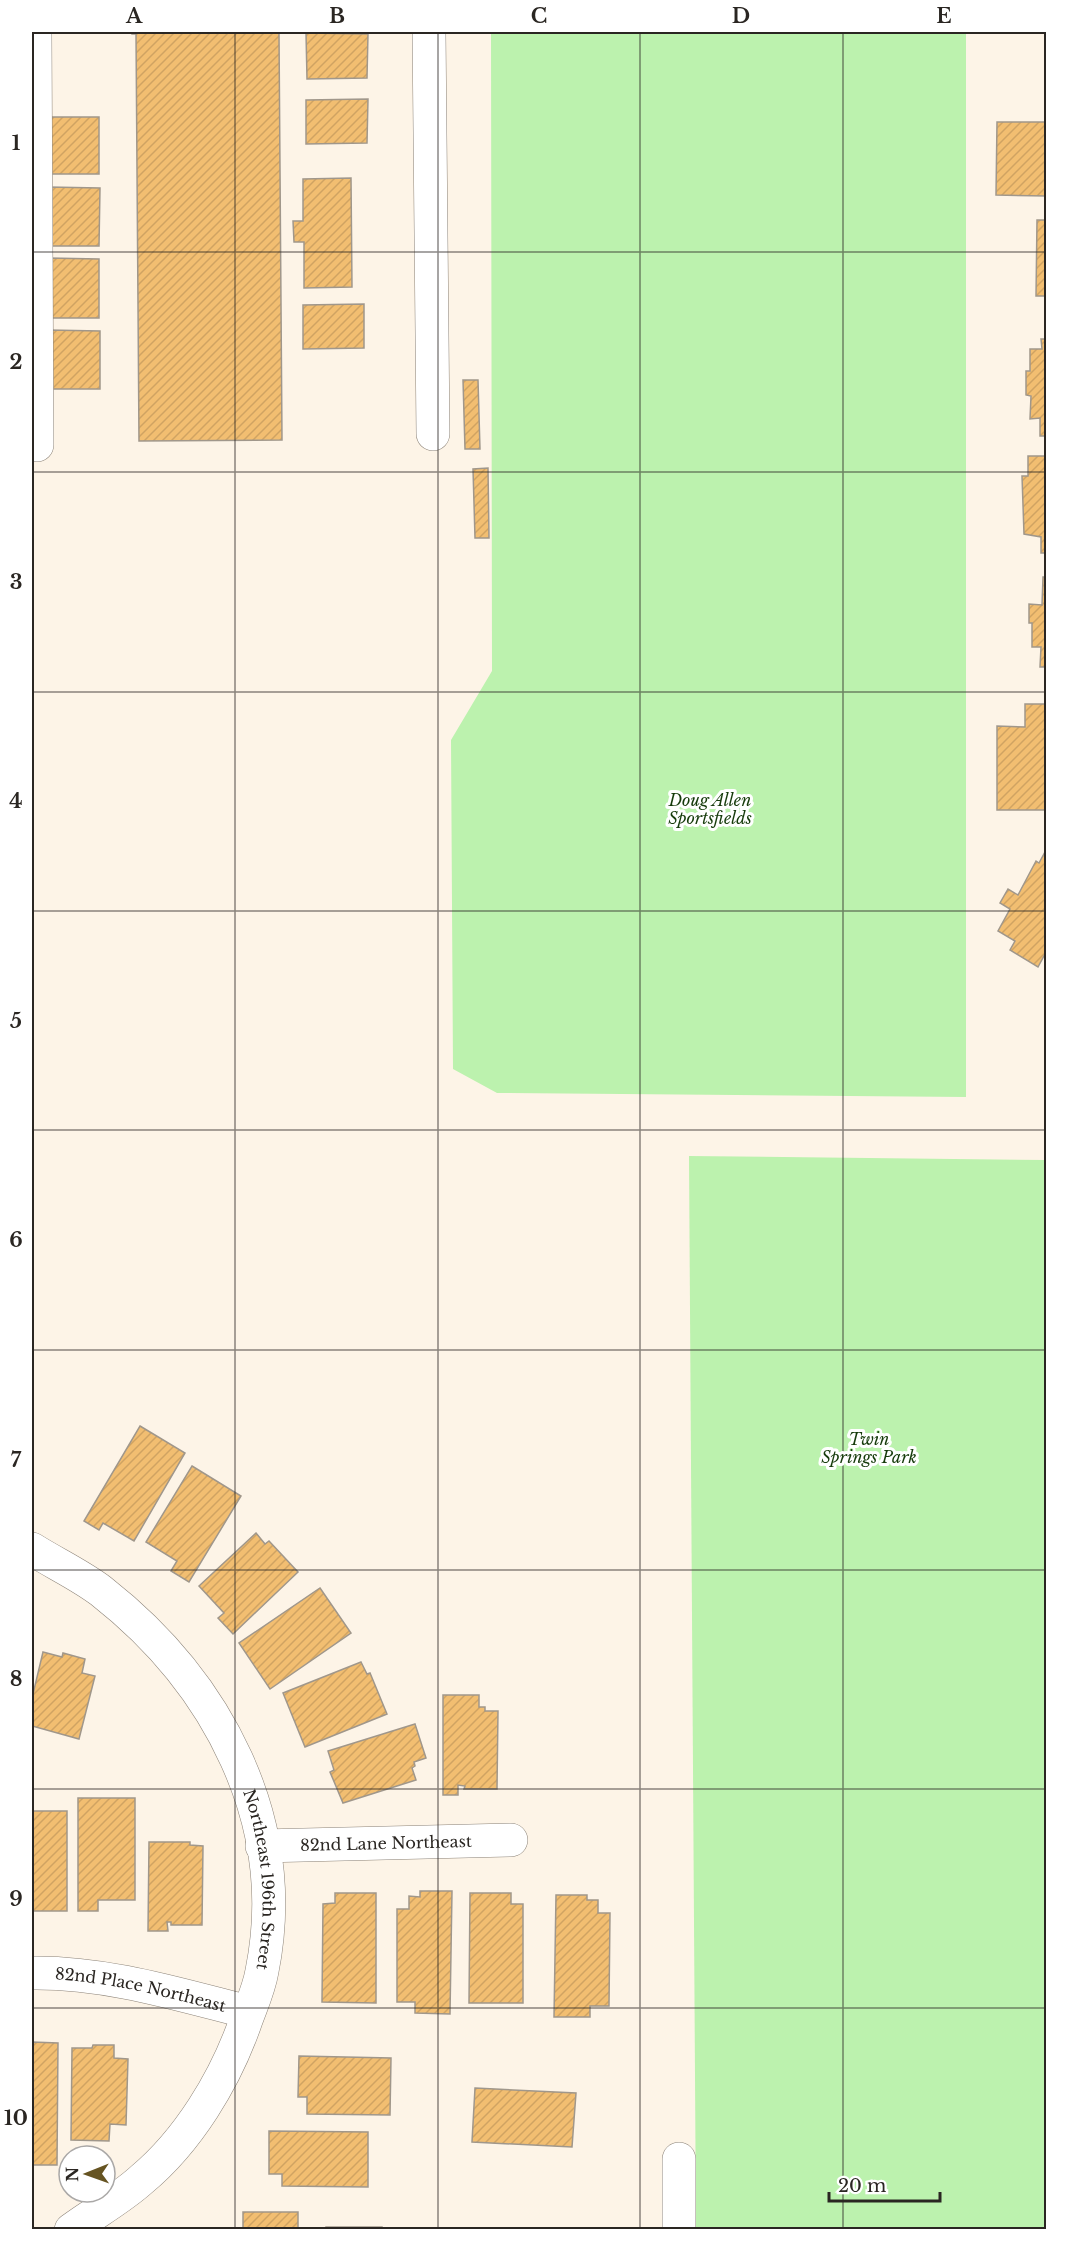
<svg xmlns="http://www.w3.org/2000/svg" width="1078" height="2261" font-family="'Libre Baskerville',serif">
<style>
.park{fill:#bcf2ae}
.building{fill:url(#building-hatch);stroke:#a0978b;stroke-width:1.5}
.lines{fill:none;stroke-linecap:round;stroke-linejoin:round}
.minor-casing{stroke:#8c8378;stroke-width:34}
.minor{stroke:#fff;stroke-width:33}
.grid{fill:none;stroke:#2a2622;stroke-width:1.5;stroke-opacity:0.55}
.labels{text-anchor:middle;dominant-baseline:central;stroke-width:6;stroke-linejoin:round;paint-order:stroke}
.park-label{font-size:16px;font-style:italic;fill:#163b0b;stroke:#fff}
.street-label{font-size:16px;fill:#2a2622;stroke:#fff}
.neatline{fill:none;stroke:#2a2622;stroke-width:2}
.grid-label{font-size:20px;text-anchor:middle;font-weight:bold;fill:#2a2622}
</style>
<defs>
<pattern id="building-hatch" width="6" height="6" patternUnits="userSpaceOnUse" patternTransform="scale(1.5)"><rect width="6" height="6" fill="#f2be71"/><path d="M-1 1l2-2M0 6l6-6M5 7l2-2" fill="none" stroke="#d0a362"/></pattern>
</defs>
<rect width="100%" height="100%" fill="#fdf4e7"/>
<g class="park">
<polygon points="491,32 966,32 966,1097 497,1093 453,1069 451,740 492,671"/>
<polygon points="689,1156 1046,1160 1046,2229 696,2229"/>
</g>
<g class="building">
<polygon points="132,32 283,32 279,33 282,440 139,441 136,34 132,34"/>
<polygon points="306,33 368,34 367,78 307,79"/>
<polygon points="368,99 367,143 306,144 306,100"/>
<rect x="47" y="117" width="52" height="57"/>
<polygon points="997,122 1046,122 1046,196 996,195"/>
<polygon points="351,178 352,287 304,288 304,242 294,242 293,221 303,221 303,179"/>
<polygon points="48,187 100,188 99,246 47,246"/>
<polygon points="1037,220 1046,220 1046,296 1036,296"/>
<polygon points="48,258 99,259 99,318 48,318"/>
<polygon points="364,304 364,348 303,349 303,305"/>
<polygon points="48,330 100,331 100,389 48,389"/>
<polygon points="1041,339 1046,339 1046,436 1040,436 1040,418 1030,419 1031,396 1026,395 1026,371 1030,371 1030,349 1042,349"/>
<polygon points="463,380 478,380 480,449 465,449"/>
<polygon points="1028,456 1046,456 1046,553 1041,553 1041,537 1024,534 1022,476 1028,476"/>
<polygon points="488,468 489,538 475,538 473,469"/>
<polygon points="1043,577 1046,577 1046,667 1040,667 1041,647 1032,647 1032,623 1029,623 1029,604 1042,605"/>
<polygon points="1025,704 1046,704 1046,810 997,810 997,726 1025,727"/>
<polygon points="1046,850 1046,958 1044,956 1038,967 1010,950 1015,941 998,931 1010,909 1000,903 1008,889 1018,895 1036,861 1039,863"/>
<polygon points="140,1426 185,1453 134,1541 103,1523 99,1530 84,1521"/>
<polygon points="192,1466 241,1496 189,1582 171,1571 177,1561 146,1542"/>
<polygon points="256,1533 265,1544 269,1541 298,1572 233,1634 218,1618 224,1613 199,1586"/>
<polygon points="320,1588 351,1633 270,1689 239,1643"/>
<polygon points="43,1652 62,1657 63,1653 85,1659 82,1673 95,1676 79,1739 32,1726 32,1698"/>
<polygon points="361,1662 367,1674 370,1673 387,1714 305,1747 283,1693"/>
<polygon points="443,1695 479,1695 479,1707 485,1707 485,1711 498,1711 497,1789 464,1789 465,1786 458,1785 458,1795 443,1795"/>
<polygon points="415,1724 426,1758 414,1762 415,1766 412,1768 416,1780 343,1803 330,1772 334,1770 328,1751"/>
<polygon points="78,1798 135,1798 135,1900 98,1900 98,1911 78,1911"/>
<rect x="32" y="1811" width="35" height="100"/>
<polygon points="149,1842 190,1842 190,1845 203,1846 202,1925 171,1925 171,1922 167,1922 168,1931 148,1931"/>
<polygon points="420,1891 452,1891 450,2014 415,2013 415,2002 397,2002 397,1909 409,1909 409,1896 420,1897"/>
<polygon points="335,1893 376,1893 376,2003 322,2002 323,1904 335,1903"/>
<polygon points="470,1893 511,1893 511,1904 523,1904 523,2003 469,2003"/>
<polygon points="556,1895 587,1895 587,1900 598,1900 598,1913 610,1913 609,2006 590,2006 590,2017 554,2017"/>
<polygon points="32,2042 58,2043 57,2165 32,2165"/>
<polygon points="93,2045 114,2045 114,2058 128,2059 126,2125 110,2124 109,2141 71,2140 72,2048 92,2048"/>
<polygon points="299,2056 391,2058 390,2115 307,2114 307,2097 298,2097"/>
<polygon points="475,2088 576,2093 572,2147 472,2142"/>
<polygon points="269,2131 368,2132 368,2187 282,2186 282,2174 269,2174"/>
<rect x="243" y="2212" width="55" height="18"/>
<rect x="326" y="2227" width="56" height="3"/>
</g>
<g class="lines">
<defs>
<g id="minor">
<polyline points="35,32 37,445"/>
<polyline points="429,32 433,434"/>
<path id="s1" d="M 32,1549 C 54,1563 80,1575 101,1591 C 217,1682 292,1821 262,1971 C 259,1989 251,2006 245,2023 C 225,2080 188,2141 141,2180 C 120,2199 94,2213 71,2230"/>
<path id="s2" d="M 262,1846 L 511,1840"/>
<path id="s3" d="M 32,1973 C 106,1972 177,1994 248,2012"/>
<polyline points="679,2159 679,2230"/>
</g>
</defs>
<use href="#minor" class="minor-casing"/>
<use href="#minor" class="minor"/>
</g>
<path class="grid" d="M 235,32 L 235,2230M 438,32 L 438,2230M 640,32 L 640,2230M 843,32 L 843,2230M 32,252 L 1046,252M 32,472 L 1046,472M 32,692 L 1046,692M 32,911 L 1046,911M 32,1130 L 1046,1130M 32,1350 L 1046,1350M 32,1570 L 1046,1570M 32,1789 L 1046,1789M 32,2008 L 1046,2008"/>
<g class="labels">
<g class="park-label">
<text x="710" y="800">Doug Allen<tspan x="710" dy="18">Sportsfields</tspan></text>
<text x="869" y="1439">Twin<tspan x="869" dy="18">Springs Park</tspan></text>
</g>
<g class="street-label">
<text stroke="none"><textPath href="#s2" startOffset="124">82nd Lane Northeast</textPath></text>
<text stroke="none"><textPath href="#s1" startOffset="423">Northeast 196th Street</textPath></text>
<text stroke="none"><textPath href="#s3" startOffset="110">82nd Place Northeast</textPath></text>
</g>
</g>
<rect width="1078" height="2261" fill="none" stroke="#ffffff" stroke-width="66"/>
<g transform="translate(87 2174) rotate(269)"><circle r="28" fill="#ffffff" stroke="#aaa8a7" stroke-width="1.5"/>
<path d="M0-4.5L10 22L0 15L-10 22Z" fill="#665422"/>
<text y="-9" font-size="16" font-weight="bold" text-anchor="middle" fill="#2a2622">N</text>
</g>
<path d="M829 2192v9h111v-9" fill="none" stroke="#2a2622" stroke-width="3"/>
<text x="838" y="2192" font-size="18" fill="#2a2622" stroke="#ffffff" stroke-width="4.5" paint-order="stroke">20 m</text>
<rect x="33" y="33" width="1012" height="2195" class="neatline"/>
<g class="grid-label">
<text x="134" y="23">A</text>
<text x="337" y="23">B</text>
<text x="539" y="23">C</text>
<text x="741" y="23">D</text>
<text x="944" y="23">E</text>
<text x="16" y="150">1</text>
<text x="16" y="369">2</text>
<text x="16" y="589">3</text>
<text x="16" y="808">4</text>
<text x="16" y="1028">5</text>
<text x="16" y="1247">6</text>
<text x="16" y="1467">7</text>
<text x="16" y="1686">8</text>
<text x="16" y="1906">9</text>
<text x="16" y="2125">10</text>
</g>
</svg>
